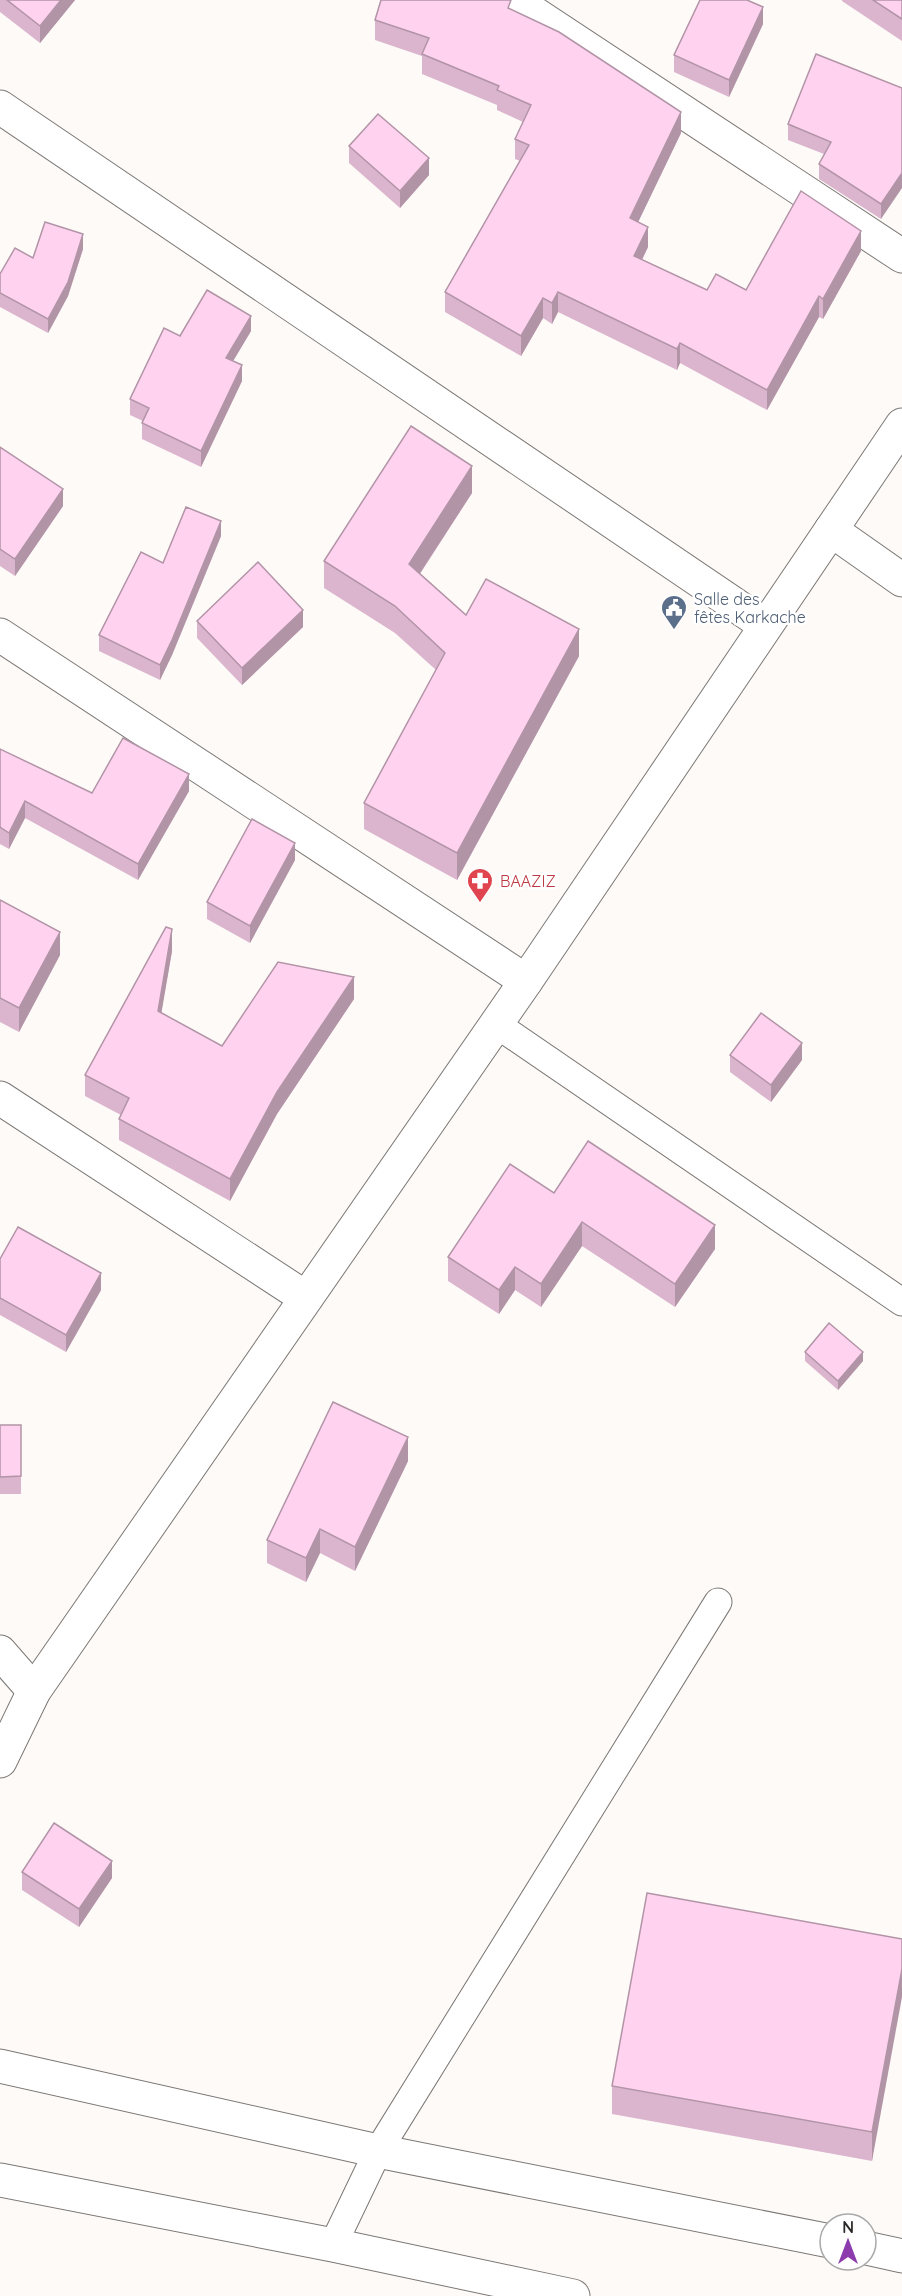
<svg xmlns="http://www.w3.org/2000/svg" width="902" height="2296" font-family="Quicksand,sans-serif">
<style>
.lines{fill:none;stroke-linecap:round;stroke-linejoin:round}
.service-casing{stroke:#7c7875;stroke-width:29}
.minor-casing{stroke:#7c7875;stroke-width:35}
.secondary-casing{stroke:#7c7875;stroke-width:35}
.service{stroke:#fff;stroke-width:27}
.minor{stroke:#fff;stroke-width:33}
.secondary{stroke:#fff;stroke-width:33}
.wall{fill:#dbb5ce}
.shaded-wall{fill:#b294a7}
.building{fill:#ffd3ef;stroke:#b294a7;stroke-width:1.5}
.labels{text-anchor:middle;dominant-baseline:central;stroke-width:5;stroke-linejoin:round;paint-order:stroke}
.service-label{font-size:16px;fill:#4e5e75;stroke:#fff;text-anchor:start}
.health-label{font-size:16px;fill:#be3a42;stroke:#fff;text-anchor:start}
</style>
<rect width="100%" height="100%" fill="#fefaf7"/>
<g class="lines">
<defs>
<g id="service">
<polyline points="496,1024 902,1302"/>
<polyline points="333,2245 378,2151 718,1602"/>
</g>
<g id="minor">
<polyline points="514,0 902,256"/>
<polyline points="0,107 765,625"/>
<polyline points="831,530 902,580"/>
<polyline points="0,635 526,981"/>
<polyline points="0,1098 306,1298"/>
<polyline points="0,1652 34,1691"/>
<polyline points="0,2066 378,2151 830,2241"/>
<polyline points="0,2180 333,2245 573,2296"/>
<polyline points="866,2248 902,2256"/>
</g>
<polyline id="secondary" points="0,1761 34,1691 526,981 902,425"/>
</defs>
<use href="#service" class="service-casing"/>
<use href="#minor" class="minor-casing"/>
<use href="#secondary" class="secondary-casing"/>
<use href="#service" class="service"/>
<use href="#minor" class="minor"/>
<use href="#secondary" class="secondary"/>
</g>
<g class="wall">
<polygon points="0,0 75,0 40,43 0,12"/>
<polygon points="842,0 902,0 902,41 842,1"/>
<polygon points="511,9 681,133 638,222 648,247 642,260 707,290 746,290 861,251 823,319 819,317 767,410 680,363 677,370 558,312 552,324 543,318 521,356 445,312 445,292 520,161 515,159 515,139 523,122 497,110 497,105 422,74 422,56 375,40 375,20"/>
<polygon points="763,24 729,97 674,72 674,55"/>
<polygon points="902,88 881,219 819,179 819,164 824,154 788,140 788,124"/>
<polygon points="349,146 429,175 400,208 349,163"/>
<polygon points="83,249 68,296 48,333 0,307 0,274 33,258"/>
<polygon points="251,331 233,361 242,381 201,467 142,439 142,423 143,421 130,415 130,399 180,336"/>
<polygon points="0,447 63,506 15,576 0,566"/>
<polygon points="472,493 420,574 466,615 579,656 457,880 364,829 364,803 436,670 395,633 324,588 324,561"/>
<polygon points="221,536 172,655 160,680 99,651 99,635 163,563"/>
<polygon points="197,621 303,627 242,685 197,638"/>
<polygon points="0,749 92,793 189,791 138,880 25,818 9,849 0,844"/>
<polygon points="295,860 250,943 207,919 207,902"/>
<polygon points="0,900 60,955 19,1032 0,1022"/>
<polygon points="172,951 161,1013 222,1046 354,999 277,1114 230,1201 119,1140 119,1119 121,1115 85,1096 85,1075"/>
<polygon points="730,1055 802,1060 771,1102 730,1072"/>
<polygon points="554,1193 715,1249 675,1307 582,1246 541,1307 515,1290 499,1314 448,1281 448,1257"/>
<polygon points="0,1259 101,1290 66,1352 0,1315"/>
<polygon points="805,1352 863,1361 838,1390 805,1361"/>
<rect x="0" y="1425" width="21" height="69"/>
<polygon points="408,1461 355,1571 320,1553 306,1582 267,1563 267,1540"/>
<polygon points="22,1872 112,1878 79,1927 22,1890"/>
<polygon points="902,1939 872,2161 612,2114 612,2086"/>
</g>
<g class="shaded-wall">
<polygon points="61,0 75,0 40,43 40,26"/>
<polygon points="763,7 763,24 729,97 729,80"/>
<polygon points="681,112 681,133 630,239 630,218"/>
<polygon points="429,158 429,175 400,208 400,191"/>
<polygon points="902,173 902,188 881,219 881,204"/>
<polygon points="648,227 648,247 634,276 634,256"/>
<polygon points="861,231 861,251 823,319 823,299"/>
<polygon points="83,234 83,249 68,296 48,333 48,319"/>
<polygon points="558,292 558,312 552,324 552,303"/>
<polygon points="819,296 819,317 767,410 767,390"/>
<polygon points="543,298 543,318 521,356 521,336"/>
<polygon points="251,316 251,331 226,373 226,358"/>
<polygon points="680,343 680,363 677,370 677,349"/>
<polygon points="242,365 242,381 201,467 201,451"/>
<polygon points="472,466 472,493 409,590 409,564"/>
<polygon points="63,489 63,506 15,576 15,559"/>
<polygon points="221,521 221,536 172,655 160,680 160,665"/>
<polygon points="303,610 303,627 242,685 242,668"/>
<polygon points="579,629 579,656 457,880 457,853"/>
<polygon points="189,774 189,791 138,880 138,864"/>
<polygon points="25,801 25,818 9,849 9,833"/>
<polygon points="295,843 295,860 250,943 250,926"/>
<polygon points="172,929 172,951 158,1033 158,1011"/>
<polygon points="60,932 60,955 19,1032 19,1008"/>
<polygon points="354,977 354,999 277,1114 230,1201 230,1179 277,1092"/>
<polygon points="802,1043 802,1060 771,1102 771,1085"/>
<polygon points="582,1222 582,1246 541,1307 541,1284"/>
<polygon points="715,1225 715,1249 675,1307 675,1284"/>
<polygon points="515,1267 515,1290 499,1314 499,1290"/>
<polygon points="101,1273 101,1290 66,1352 66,1335"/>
<polygon points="863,1352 863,1361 838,1390 838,1381"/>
<polygon points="408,1437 408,1461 355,1571 355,1547"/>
<polygon points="320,1529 320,1553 306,1582 306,1558"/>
<polygon points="112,1861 112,1878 79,1927 79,1909"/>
<polygon points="902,1969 902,1997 872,2161 872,2132"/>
</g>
<g class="building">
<polygon points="7,0 61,0 40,26"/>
<polygon points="381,0 511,0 508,8 559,32 681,112 630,218 648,227 634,256 707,290 716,274 746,290 801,191 861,231 823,299 819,296 767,390 680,343 677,349 558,292 552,303 543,298 521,336 445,292 529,145 515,139 531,105 497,90 499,86 422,54 429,38 375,20"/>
<polygon points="700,0 747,0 763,7 729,80 674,55"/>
<polygon points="873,0 902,0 902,19"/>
<polygon points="816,54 902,88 902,173 881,204 819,164 831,142 788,124"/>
<polygon points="378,114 429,158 400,191 349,146"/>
<polygon points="45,222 83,234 68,282 48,319 0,293 0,274 15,248 33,258"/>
<polygon points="207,290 251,316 226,358 242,365 201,451 142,423 149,408 130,399 164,328 180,336"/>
<polygon points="411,426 472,466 409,564 466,615 486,579 579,629 457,853 364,803 445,653 395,606 324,561"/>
<polygon points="0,447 63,489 15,559 0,549"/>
<polygon points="186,507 221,521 172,640 160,665 99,635 141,552 163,563"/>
<polygon points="258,562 303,610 242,668 197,621"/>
<polygon points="123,738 189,774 138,864 25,801 9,833 0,827 0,749 92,793"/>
<polygon points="252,819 295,843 250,926 207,902"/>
<polygon points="0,900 60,932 19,1008 0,998"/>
<polygon points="166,927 172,929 158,1011 222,1046 278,962 354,977 277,1092 230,1179 119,1119 129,1098 85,1075"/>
<polygon points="761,1013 802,1043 771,1085 730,1055"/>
<polygon points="588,1141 715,1225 675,1284 582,1222 541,1284 515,1267 499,1290 448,1257 510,1164 554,1193"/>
<polygon points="18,1227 101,1273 66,1335 0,1298 0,1259"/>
<polygon points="829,1323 863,1352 838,1381 805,1352"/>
<polygon points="333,1402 408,1437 355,1547 320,1529 306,1558 267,1540"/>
<polygon points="0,1425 21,1425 21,1476 0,1477"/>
<polygon points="54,1823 112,1861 79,1909 22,1872"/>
<polygon points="647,1893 902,1939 902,1969 872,2132 612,2086"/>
</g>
<defs>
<symbol id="civic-pin" viewBox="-11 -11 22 30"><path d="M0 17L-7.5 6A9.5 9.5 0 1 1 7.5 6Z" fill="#5c6f8a" stroke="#fff"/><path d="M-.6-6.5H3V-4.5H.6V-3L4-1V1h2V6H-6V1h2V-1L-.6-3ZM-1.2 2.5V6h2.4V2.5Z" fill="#fff"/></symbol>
<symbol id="pharmacy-pin" viewBox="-11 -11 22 30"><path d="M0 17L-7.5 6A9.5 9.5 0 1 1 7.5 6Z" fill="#e0444e" stroke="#fff"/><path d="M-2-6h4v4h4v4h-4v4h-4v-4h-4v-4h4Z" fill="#fff"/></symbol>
</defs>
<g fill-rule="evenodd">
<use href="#civic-pin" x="659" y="593" width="30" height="40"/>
<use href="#pharmacy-pin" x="465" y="866" width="30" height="40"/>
</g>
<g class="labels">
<g class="service-label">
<text x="694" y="599">Salle des<tspan x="694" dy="18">fêtes Karkache</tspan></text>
</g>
<g class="health-label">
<text x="500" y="881">BAAZIZ</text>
</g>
</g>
<g transform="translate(848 2242)"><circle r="28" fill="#ffffff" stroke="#aaa9a9" stroke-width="1.5"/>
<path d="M0-4.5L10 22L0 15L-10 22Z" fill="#8c3cac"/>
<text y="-9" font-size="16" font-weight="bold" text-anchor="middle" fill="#2b2928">N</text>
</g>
</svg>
